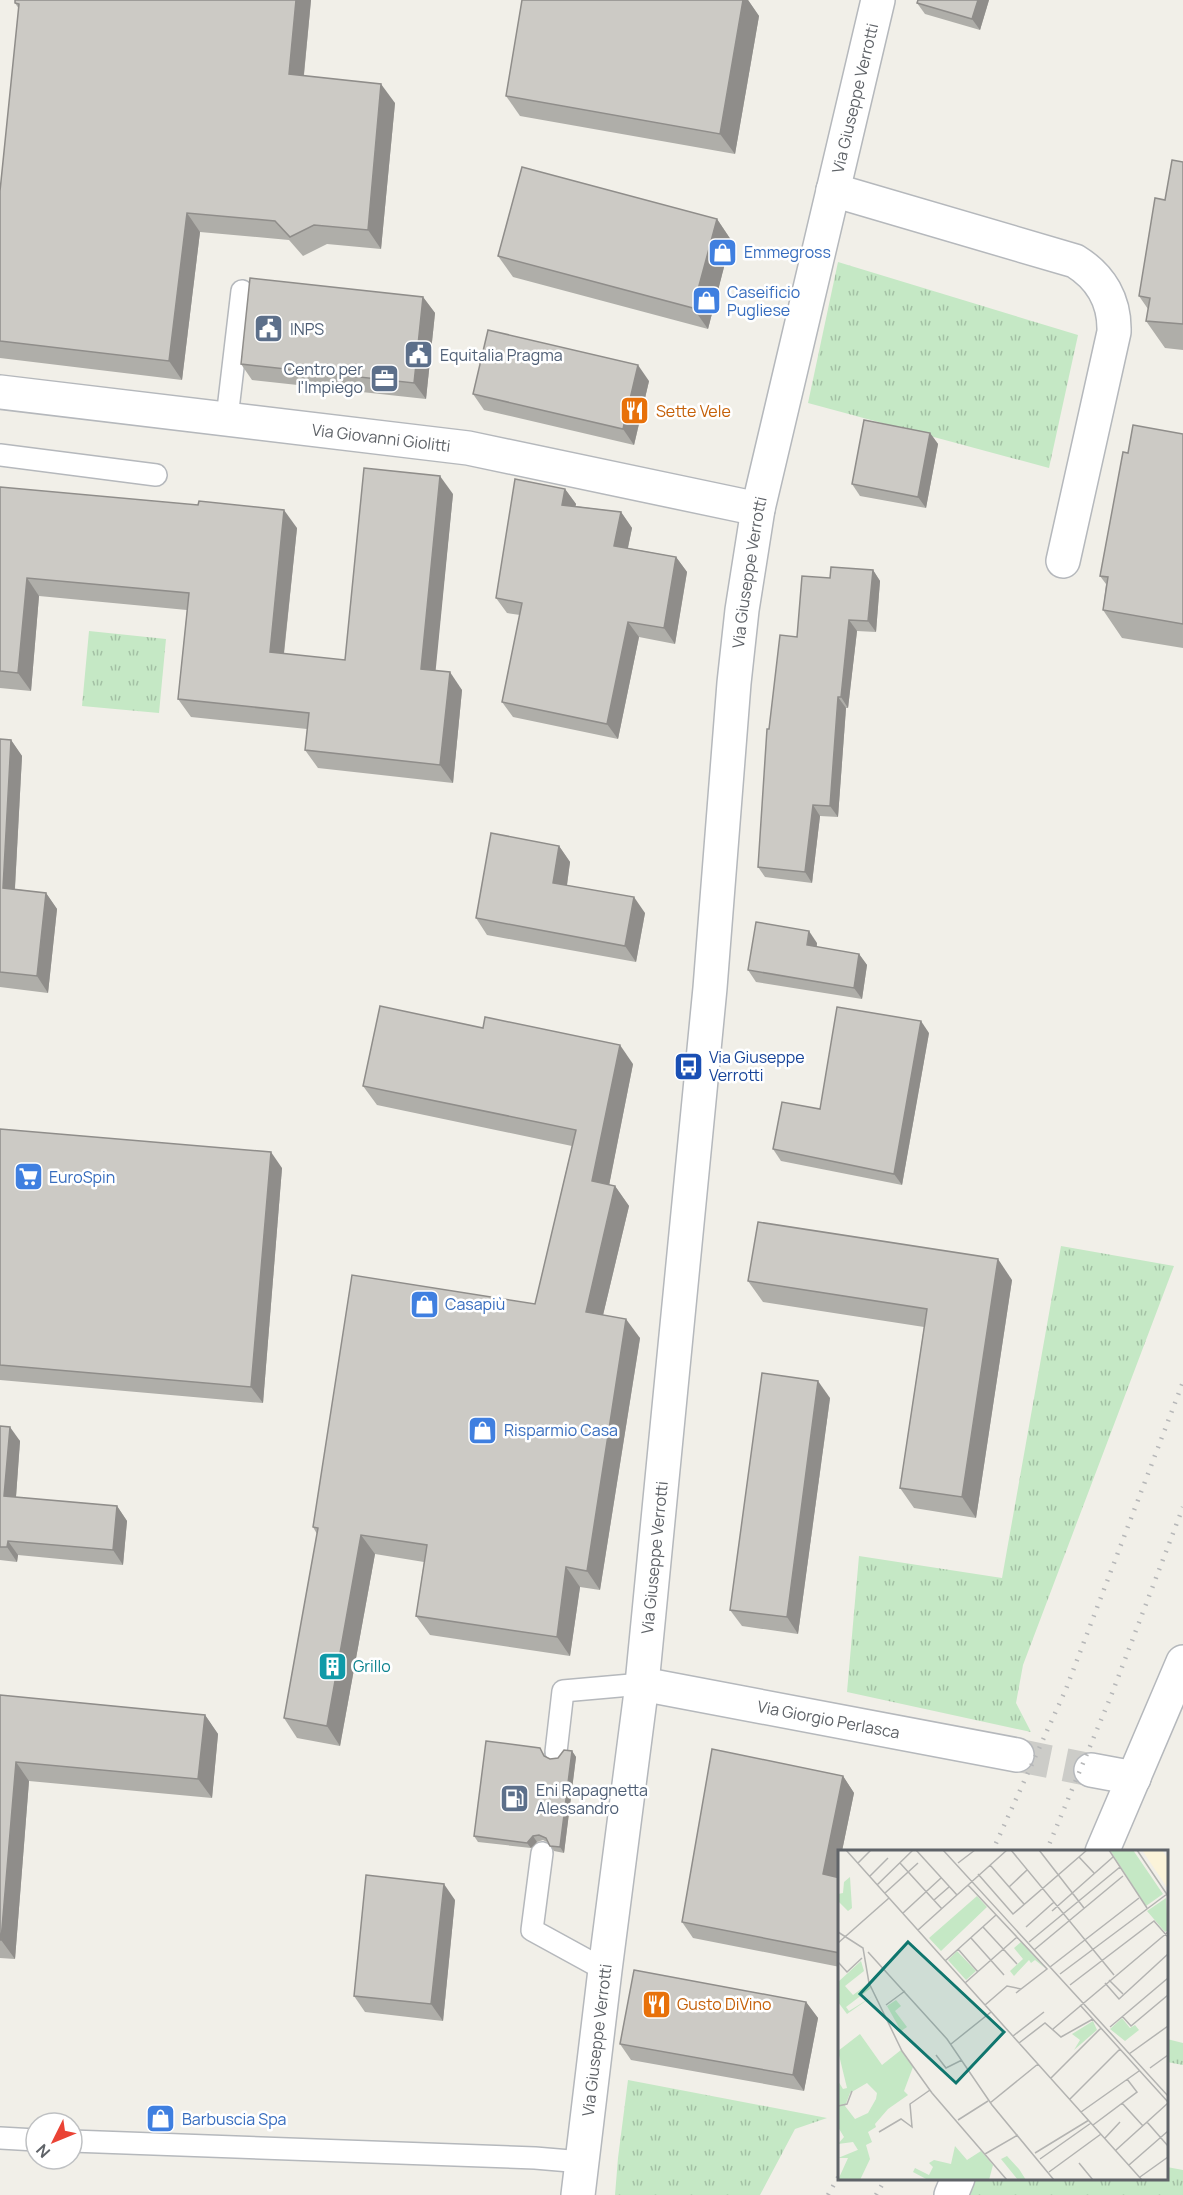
<svg xmlns="http://www.w3.org/2000/svg" width="1183" height="2195" font-family="Manrope,sans-serif">
<style>
.grass{fill:url(#grass-tufts)}
.lines{fill:none;stroke-linecap:round;stroke-linejoin:round}
.minor-tunnel{stroke:#ccccc8;stroke-width:33;stroke-dasharray:33 16;stroke-linecap:butt}
.service-casing{stroke:#b5b8bc;stroke-width:24}
.minor-casing{stroke:#b5b8bc;stroke-width:36}
.tertiary-casing{stroke:#b5b8bc;stroke-width:36}
.service{stroke:#fff;stroke-width:21}
.minor{stroke:#fff;stroke-width:33}
.tertiary{stroke:#fff;stroke-width:33}
.rail{stroke:#b6b7b8;stroke-width:4.5;stroke-dasharray:1.5 8;stroke-linecap:butt}
.wall{fill:#afaea9}
.shaded-wall{fill:#8f8d8a}
.building{fill:#cccac5;stroke:#8f8d8a;stroke-width:1.5}
.labels{text-anchor:middle;dominant-baseline:central;stroke-width:5;stroke-linejoin:round;paint-order:stroke}
.street-label{font-size:16px;fill:#5f6368;stroke:#fff}
.shop-label{font-size:16px;fill:#366cbe;stroke:#fff;text-anchor:start}
.service-label{font-size:16px;fill:#4e5e75;stroke:#fff;text-anchor:start}
.food-label{font-size:16px;fill:#c56008;stroke:#fff;text-anchor:start}
.transit-label{font-size:16px;fill:#164399;stroke:#fff;text-anchor:start}
.culture-label{font-size:16px;fill:#0d838f;stroke:#fff;text-anchor:start}
.inset-road{fill:none;stroke:#b3b3b1;stroke-width:1.5}
.view{fill:#0f766e;fill-opacity:0.15;stroke:#0f766e;stroke-width:3}
.inset-edge{fill:none;stroke:#5f6368;stroke-width:3}
</style>
<defs>
<pattern id="grass-tufts" width="24" height="20" patternUnits="userSpaceOnUse" patternTransform="scale(1.5)"><rect width="24" height="20" fill="#c5e8c5"/><path d="M3 7l-1-3M5 7V3M7 7l1-3M15 17l-1-3M17 17v-4M19 17l1-3" fill="none" stroke="#a3c0a4"/></pattern>
</defs>
<rect width="100%" height="100%" fill="#f1efe8"/>
<g class="grass">
<polygon points="838,262 1078,335 1049,468 808,403"/>
<polygon points="89,631 166,639 159,713 82,706"/>
<polygon points="1061,1246 1174,1266 1023,1665 1016,1703 1031,1732 847,1692 859,1556 1002,1578"/>
<polygon points="1167,2039 1183,2043 1183,2065 1167,2062"/>
<polygon points="628,2080 827,2118 795,2129 760,2195 615,2195 618,2158"/>
<polygon points="1167,2167 1183,2170 1183,2195 964,2195 972,2179 1166,2178"/>
</g>
<g class="lines">
<polyline class="minor-tunnel" points="1017,1755 1091,1770"/>
<defs>
<g id="service">
<polyline points="227,418 242,291"/>
<polyline points="0,455 156,475"/>
<polyline points="556,1752 563,1691 642,1684"/>
<polyline points="542,1853 532,1930 605,1970"/>
<polyline points="0,2138 36,2140"/>
<polyline points="72,2141 535,2158 582,2162"/>
</g>
<g id="minor">
<path d="M 833,190 L 1075,261 C 1101,277 1115,301 1114,332 L 1063,561"/>
<path id="s1" d="M 0,392 L 468,448 L 758,509"/>
<path id="s2" d="M 642,1684 L 1017,1755"/>
<polyline points="1091,1770 1134,1778"/>
<polyline points="1102,1852 1183,1662"/>
<polyline points="951,2195 958,2178"/>
</g>
<g id="tertiary">
<path id="s3" d="M 578,2195 L 605,1970 L 642,1684 L 710,988 L 734,683 L 742,610 L 758,509 L 878,0"/>
</g>
</defs>
<use href="#service" class="service-casing"/>
<use href="#minor" class="minor-casing"/>
<use href="#tertiary" class="tertiary-casing"/>
<use href="#service" class="service"/>
<use href="#minor" class="minor"/>
<use href="#tertiary" class="tertiary"/>
<g class="rail">
<polyline points="992,1852 1066,1689 1183,1382"/>
<polyline points="1046,1852 1111,1696 1183,1507"/>
<polyline points="828,2195 840,2174"/>
<polyline points="876,2195 886,2178"/>
</g>
</g>
<g class="wall">
<polygon points="311,0 304,75 395,103 381,249 327,244 303,256 289,240 200,232 182,380 0,358 0,191 19,9 15,3"/>
<polygon points="522,0 748,0 759,16 735,154 520,116 506,96"/>
<polygon points="918,0 989,0 980,30 925,14 917,3"/>
<polygon points="1183,162 1183,350 1165,348 1146,321 1148,309 1139,296 1165,200"/>
<polygon points="717,219 731,240 708,329 513,277 498,256"/>
<polygon points="423,297 435,313 426,399 252,380 241,364"/>
<polygon points="649,381 634,445 484,410 473,394"/>
<polygon points="930,433 938,444 926,508 860,496 852,484"/>
<polygon points="1183,434 1183,648 1122,638 1103,610 1106,584 1100,576 1128,453"/>
<polygon points="0,487 297,528 284,654 345,660 453,494 435,670 462,690 453,783 318,768 305,750 307,729 191,717 178,699 187,610 39,596 31,691 0,688"/>
<polygon points="565,489 576,504 575,506 621,512 632,528 628,548 676,557 687,572 675,644 639,637 618,739 513,717 502,702 520,615 507,613 496,598"/>
<polygon points="873,570 880,581 876,632 857,631 848,708 846,708 838,817 820,816 812,883 765,877 758,867 769,729 797,637 830,578"/>
<polygon points="0,739 11,740 22,756 15,889 46,893 57,909 48,993 0,987"/>
<polygon points="559,846 570,862 567,885 645,913 636,962 487,935 476,918"/>
<polygon points="817,943 817,947 859,954 867,965 862,999 756,982 748,970"/>
<polygon points="929,1033 902,1185 781,1161 773,1149"/>
<polygon points="633,1064 609,1185 615,1186 629,1206 603,1315 640,1338 600,1590 580,1587 570,1656 430,1635 416,1616 424,1562 375,1554 340,1746 297,1738 284,1718 317,1534 313,1527 535,1304 572,1146 377,1105 363,1086"/>
<polygon points="0,1129 282,1168 263,1403 0,1380"/>
<polygon points="1012,1280 976,1518 914,1508 900,1488 924,1327 763,1302 748,1281"/>
<polygon points="830,1398 798,1634 742,1626 730,1610"/>
<polygon points="0,1426 20,1441 16,1497 117,1506 127,1521 123,1565 18,1555 17,1562 0,1560"/>
<polygon points="0,1695 205,1715 218,1734 212,1798 29,1781 15,1959 0,1958"/>
<polygon points="572,1751 576,1757 564,1853 554,1851 549,1843 543,1840 537,1842 531,1848 478,1842 474,1836 544,1753 545,1757 550,1759 558,1758"/>
<polygon points="843,1776 854,1793 842,1851 840,1851 840,1864 837,1877 840,1878 840,1967 693,1938 682,1922"/>
<polygon points="455,1900 443,2021 365,2012 354,1996"/>
<polygon points="806,2002 818,2018 804,2091 631,2060 620,2044"/>
</g>
<g class="shaded-wall">
<polygon points="296,0 311,0 302,93 289,74"/>
<polygon points="743,0 748,0 759,16 735,154 720,134"/>
<polygon points="978,0 989,0 980,30 972,19"/>
<polygon points="381,84 395,103 381,249 368,230"/>
<polygon points="187,213 200,232 182,380 169,361"/>
<polygon points="717,219 731,240 708,329 693,308"/>
<polygon points="423,297 435,313 426,399 414,383"/>
<polygon points="638,365 649,381 634,445 623,429"/>
<polygon points="930,433 938,444 926,508 918,497"/>
<polygon points="440,476 453,494 434,687 421,669"/>
<polygon points="565,489 576,504 573,520 562,505"/>
<polygon points="284,510 297,528 282,670 270,652"/>
<polygon points="621,512 632,528 625,561 614,546"/>
<polygon points="676,557 687,572 675,644 664,628"/>
<polygon points="873,570 880,581 876,632 868,621"/>
<polygon points="27,578 39,596 31,691 18,673"/>
<polygon points="849,620 857,631 848,708 841,697"/>
<polygon points="628,622 639,637 618,739 607,724"/>
<polygon points="450,672 462,690 453,783 440,765"/>
<polygon points="838,697 846,708 838,817 830,806"/>
<polygon points="11,740 22,756 14,904 3,888"/>
<polygon points="813,805 820,816 812,883 805,872"/>
<polygon points="559,846 570,862 565,899 553,883"/>
<polygon points="46,893 57,909 48,993 37,976"/>
<polygon points="634,897 645,913 636,962 625,946"/>
<polygon points="809,931 817,943 815,956 807,945"/>
<polygon points="859,954 867,965 862,999 854,988"/>
<polygon points="921,1021 929,1033 902,1185 894,1174"/>
<polygon points="620,1045 633,1064 606,1201 592,1181"/>
<polygon points="271,1152 282,1168 263,1403 251,1387"/>
<polygon points="615,1186 629,1206 599,1332 586,1312"/>
<polygon points="998,1259 1012,1280 976,1518 962,1497"/>
<polygon points="626,1319 640,1338 600,1590 587,1571"/>
<polygon points="818,1381 830,1398 798,1634 787,1617"/>
<polygon points="10,1427 20,1441 15,1510 4,1496"/>
<polygon points="117,1506 127,1521 123,1565 113,1550"/>
<polygon points="361,1535 375,1554 340,1746 327,1726"/>
<polygon points="8,1541 18,1555 17,1562 7,1547"/>
<polygon points="566,1567 580,1587 570,1656 557,1637"/>
<polygon points="205,1715 218,1734 212,1798 198,1779"/>
<polygon points="572,1751 576,1757 564,1853 560,1847"/>
<polygon points="16,1762 29,1781 15,1959 1,1940"/>
<polygon points="843,1776 854,1793 842,1851 840,1851 840,1864 834,1891 823,1874"/>
<polygon points="533,1836 537,1842 531,1848 527,1843"/>
<polygon points="444,1884 455,1900 443,2021 431,2004"/>
<polygon points="806,2002 818,2018 804,2091 793,2075"/>
</g>
<g class="building">
<polygon points="15,0 296,0 289,74 381,84 368,230 314,225 290,237 275,221 187,213 169,361 0,341 0,191 19,4 15,3"/>
<polygon points="522,0 743,0 720,134 506,96"/>
<polygon points="918,0 978,0 972,19 917,3"/>
<polygon points="1172,160 1183,162 1183,324 1146,321 1150,298 1139,296 1155,198 1165,200"/>
<polygon points="522,167 717,219 693,308 498,256"/>
<polygon points="250,278 423,297 414,383 241,364"/>
<polygon points="488,330 638,365 623,429 473,394"/>
<polygon points="864,420 930,433 918,497 852,484"/>
<polygon points="1133,425 1183,434 1183,624 1103,610 1108,577 1100,576 1123,452 1128,453"/>
<polygon points="364,468 440,476 421,669 450,672 440,765 305,750 309,713 178,699 189,593 27,578 18,673 0,671 0,487 198,505 199,501 284,510 270,652 345,660"/>
<polygon points="515,479 565,489 562,505 621,512 614,546 676,557 664,628 628,622 607,724 502,702 522,603 496,598"/>
<polygon points="831,567 873,570 868,621 849,620 841,697 838,697 830,806 813,805 805,872 758,867 767,729 769,729 780,635 797,637 802,576 830,578"/>
<polygon points="0,739 11,740 3,888 46,893 37,976 0,972"/>
<polygon points="491,833 559,846 553,883 634,897 625,946 476,918"/>
<polygon points="756,922 809,931 807,945 859,954 854,988 748,970"/>
<polygon points="380,1006 483,1028 485,1017 620,1045 592,1181 615,1186 586,1312 626,1319 587,1571 566,1567 557,1637 416,1616 427,1545 361,1535 327,1726 284,1718 318,1528 313,1527 352,1275 535,1304 576,1130 363,1086"/>
<polygon points="837,1007 921,1021 894,1174 773,1149 782,1102 820,1109"/>
<polygon points="0,1129 271,1152 251,1387 0,1365"/>
<polygon points="758,1222 998,1259 962,1497 900,1488 927,1309 748,1281"/>
<polygon points="762,1373 818,1381 787,1617 730,1610"/>
<polygon points="0,1426 10,1427 4,1496 117,1506 113,1550 8,1541 7,1547 0,1547"/>
<polygon points="0,1695 205,1715 198,1779 16,1762 1,1940 0,1940"/>
<polygon points="486,1741 540,1748 544,1756 550,1759 558,1758 564,1750 572,1751 560,1847 550,1846 546,1838 539,1835 533,1836 527,1843 474,1836"/>
<polygon points="712,1749 843,1776 823,1874 840,1878 840,1953 682,1922"/>
<polygon points="366,1875 444,1884 431,2004 354,1996"/>
<polygon points="634,1970 806,2002 793,2075 620,2044"/>
</g>
<defs>
<symbol id="shop-square" viewBox="-11 -11 22 22"><rect x="-9" y="-9" width="18" height="18" rx="4" fill="#3f7fe0" stroke="#fff"/><path d="M-5-2.5h2.3a2.7 3.5 0 0 1 5.4 0H5L5.5 6h-11ZM-1.5-2.5h3a1.5 2.3 0 0 0-3 0Z" fill="#fff"/></symbol>
<symbol id="civic-square" viewBox="-11 -11 22 22"><rect x="-9" y="-9" width="18" height="18" rx="4" fill="#5c6f8a" stroke="#fff"/><path d="M-.6-6.5H3V-4.5H.6V-3L4-1V1h2V6H-6V1h2V-1L-.6-3ZM-1.2 2.5V6h2.4V2.5Z" fill="#fff"/></symbol>
<symbol id="office-square" viewBox="-11 -11 22 22"><rect x="-9" y="-9" width="18" height="18" rx="4" fill="#5c6f8a" stroke="#fff"/><path d="M-6-3h4V-5.5h4V-3h4V5H-6ZM-1-4.5V-3h2v-1.5ZM-6 0V1H6V0Z" fill="#fff"/></symbol>
<symbol id="restaurant-square" viewBox="-11 -11 22 22"><rect x="-9" y="-9" width="18" height="18" rx="4" fill="#e8710a" stroke="#fff"/><path d="M-5-6h1v4h1v-4h1v4h1v-4h1v5L-1.5 .5V6h-2V.5L-5-1ZM5-6V6H3V1.5H1.5Q1.5-4 5-6Z" fill="#fff"/></symbol>
<symbol id="bus-square" viewBox="-11 -11 22 22"><rect x="-9" y="-9" width="18" height="18" rx="4" fill="#1a4fb4" stroke="#fff"/><path d="M-5-6H5V4H4V6H2V4H-2V6H-4V4H-5ZM-3.5-4V0h7V-4ZM-3.5 1.2v1.5H-2V1.2ZM2 1.2v1.5H3.5V1.2Z" fill="#fff"/></symbol>
<symbol id="supermarket-square" viewBox="-11 -11 22 22"><rect x="-9" y="-9" width="18" height="18" rx="4" fill="#3f7fe0" stroke="#fff"/><path d="M-6-5.5h2.5l.6 2H6L4.5 2H-2.5L-4.4-4H-6ZM-1.5 3.2a1.3 1.3 0 1 0 .1 0ZM3 3.2a1.3 1.3 0 1 0 .1 0Z" fill="#fff"/></symbol>
<symbol id="building-square" viewBox="-11 -11 22 22"><rect x="-9" y="-9" width="18" height="18" rx="4" fill="#0f9aa8" stroke="#fff"/><path d="M-4-6H4V6H1V3H-1V6H-4ZM-2.5-4.3h1.7v1.8h-1.7ZM.8-4.3h1.7v1.8H.8ZM-2.5-1h1.7V.8h-1.7ZM.8-1h1.7V.8H.8Z" fill="#fff"/></symbol>
<symbol id="fuel-square" viewBox="-11 -11 22 22"><rect x="-9" y="-9" width="18" height="18" rx="4" fill="#5c6f8a" stroke="#fff"/><path d="M-5.5-6h7V0h2V4h1.3V-2.5L3-4.5l.8-.8L6-3V5H2.5V1h-1V6h-7ZM-4.2-4.7v3.2H.2V-4.7Z" fill="#fff"/></symbol>
</defs>
<g fill-rule="evenodd">
<use href="#shop-square" x="706" y="236" width="33" height="33"/>
<use href="#shop-square" x="690" y="284" width="33" height="33"/>
<use href="#civic-square" x="252" y="312" width="33" height="33"/>
<use href="#civic-square" x="402" y="338" width="33" height="33"/>
<use href="#office-square" x="368" y="362" width="33" height="33"/>
<use href="#restaurant-square" x="618" y="394" width="33" height="33"/>
<use href="#bus-square" x="672" y="1050" width="33" height="33"/>
<use href="#supermarket-square" x="12" y="1160" width="33" height="33"/>
<use href="#shop-square" x="408" y="1288" width="33" height="33"/>
<use href="#shop-square" x="466" y="1414" width="33" height="33"/>
<use href="#building-square" x="316" y="1650" width="33" height="33"/>
<use href="#fuel-square" x="498" y="1782" width="33" height="33"/>
<use href="#restaurant-square" x="640" y="1988" width="33" height="33"/>
<use href="#shop-square" x="144" y="2102" width="33" height="33"/>
</g>
<g class="labels">
<g class="street-label">
<text stroke="none"><textPath href="#s3" startOffset="2118">Via Giuseppe Verrotti</textPath></text>
<text stroke="none"><textPath href="#s1" startOffset="384">Via Giovanni Giolitti</textPath></text>
<text stroke="none"><textPath href="#s3" startOffset="1632">Via Giuseppe Verrotti</textPath></text>
<text stroke="none"><textPath href="#s3" startOffset="642">Via Giuseppe Verrotti</textPath></text>
<text stroke="none"><textPath href="#s2" startOffset="190">Via Giorgio Perlasca</textPath></text>
<text stroke="none"><textPath href="#s3" startOffset="156">Via Giuseppe Verrotti</textPath></text>
</g>
<g class="shop-label">
<text x="744" y="252">Emmegross</text>
<text x="727" y="292">Caseificio<tspan x="727" dy="18">Pugliese</tspan></text>
<text x="49" y="1177">EuroSpin</text>
<text x="445" y="1304">Casapiù</text>
<text x="504" y="1430">Risparmio Casa</text>
<text x="182" y="2119">Barbuscia Spa</text>
</g>
<g class="service-label">
<text x="290" y="329">INPS</text>
<text x="440" y="355">Equitalia Pragma</text>
<text x="363" y="369" text-anchor="end">Centro per<tspan x="363" dy="18">l'Impiego</tspan></text>
<text x="536" y="1790">Eni Rapagnetta<tspan x="536" dy="18">Alessandro</tspan></text>
</g>
<g class="food-label">
<text x="656" y="411">Sette Vele</text>
<text x="677" y="2004">Gusto DiVino</text>
</g>
<g class="transit-label">
<text x="709" y="1057">Via Giuseppe<tspan x="709" dy="18">Verrotti</tspan></text>
</g>
<g class="culture-label">
<text x="353" y="1666">Grillo</text>
</g>
</g>
<g transform="translate(838 1850)">
<rect width="330" height="330" fill="#f1efe8"/>
<path d="M 272,0 L 295,0 L 325,44 L 308,56 ZM 139,46 L 149,57 L 103,101 L 91,88 ZM 328,48 L 330,80 L 327,82 L 309,61 ZM 183,92 L 207,118 L 197,110 L 193,113 L 191,110 L 176,126 L 172,121 L 185,109 L 176,98 ZM 23,111 L 26,121 L 7,136 L 15,145 L 31,133 L 33,138 L 8,157 L 11,161 L 35,146 L 9,164 L 0,152 L 0,132 ZM 58,150 L 63,156 L 57,161 L 69,177 L 63,181 L 49,156 ZM 284,168 L 292,178 L 297,175 L 301,180 L 287,191 L 272,179 ZM 255,171 L 259,180 L 236,200 L 242,190 L 234,184 ZM 22,299 L 26,308 L 20,317 L 9,330 L 0,330 L 10,308 L 0,308 ZM 169,306 L 181,319 L 188,330 L 180,330 L 163,309 Z" fill="#c5e8c5"/>
<path d="M 22,184 L 44,215 L 63,200 L 75,217 L 66,241 L 70,245 L 50,259 L 37,274 L 38,277 L 30,282 L 34,292 L 28,295 L 32,309 L 22,330 L 9,330 L 25,308 L 15,292 L 0,294 L 6,287 L 0,277 L 0,231 L 5,239 L 9,238 L 0,201 ZM 29,233 L 39,243 L 38,249 L 30,263 L 17,269 L 7,256 L 12,243 ZM 117,296 L 129,310 L 143,301 L 155,315 L 151,330 L 90,330 L 75,322 L 77,318 L 91,325 L 95,317 L 91,313 L 96,310 L 113,314 Z" fill="#c5e8c5" fill-rule="evenodd"/>
<path d="M 304,0 L 324,0 L 330,9 L 330,39 Z" fill="#fbf3d9"/>
<path d="M 12,27 L 14,58 L 10,61 L 0,51 L 0,44 L 5,43 L 6,32 ZM 119,101 L 138,121 L 128,130 L 110,110 Z" fill="#c5e8c5"/>
<path class="inset-road" d="M 8,0 L 304,330M 78,0 L 119,45M 105,0 L 330,246M 173,0 L 276,125M 201,0 L 246,58M 271,0 L 309,58M 299,0 L 330,46M 241,7 L 256,23M 20,13 L 33,0M 62,13 L 104,59M 120,13 L 137,0M 152,15 L 186,54M 140,24 L 175,64 L 249,0M 32,26 L 50,8M 39,35 L 75,0M 130,35 L 209,119 L 178,143M 171,37 L 189,20M 47,43 L 80,13M 96,50 L 111,37M 214,61 L 275,7M 65,63 L 103,28M 145,77 L 179,114M 188,77 L 216,52M 80,80 L 169,0M 0,82 L 25,98 L 31,133 L 64,201 L 94,243 L 169,330M 133,88 L 166,125M 191,92 L 282,17M 0,93 L 51,48M 120,99 L 140,122M 196,100 L 285,26M 30,102 L 109,189 L 154,255 L 216,330M 107,111 L 158,65M 0,112 L 9,122 L 24,108M 212,117 L 301,48M 222,124 L 329,44M 271,130 L 285,144M 127,133 L 179,87M 267,133 L 281,149 L 330,104M 232,135 L 316,71 L 330,87M 48,155 L 67,141M 147,155 L 169,136 L 183,139M 242,155 L 330,252M 284,166 L 293,176 L 330,145M 272,177 L 330,128M 215,179 L 330,82M 175,186 L 206,162M 181,193 L 207,173 L 223,187 L 255,169M 113,194 L 153,162M 291,204 L 330,176M 98,205 L 108,218 L 124,210M 312,218 L 330,205M 213,228 L 263,178M 232,249 L 282,199M 152,253 L 200,214M 284,253 L 305,276M 0,256 L 9,254 L 14,241M 243,262 L 301,221M 120,270 L 150,251M 309,272 L 330,296M 255,275 L 299,242 L 289,229M 41,282 L 63,269 L 74,277 L 72,254 L 92,240M 267,288 L 282,272M 278,300 L 330,253M 197,303 L 251,270M 147,304 L 180,285M 202,309 L 253,273M 241,313 L 255,330M 291,315 L 330,281M 211,322 L 263,284M 302,327 L 330,307"/>
<path class="view" d="M 70,92 L 166,182 L 118,233 L 22,144 Z"/>
<rect width="330" height="330" class="inset-edge"/>
</g>
<g transform="translate(54 2141) rotate(227)"><circle r="28" fill="#ffffff" stroke="#bfc1c3" stroke-width="1.5"/>
<path d="M0-4.5L10 22L0 15L-10 22Z" fill="#ea4335"/>
<text y="-9" font-size="16" font-weight="bold" text-anchor="middle" fill="#5f6368">N</text>
</g>
</svg>
